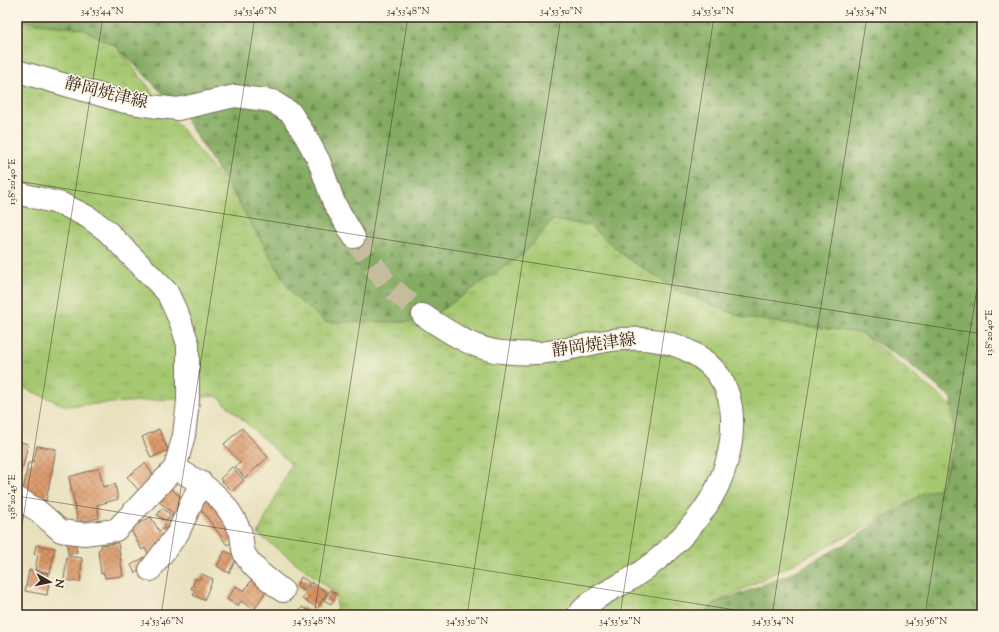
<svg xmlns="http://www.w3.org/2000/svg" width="999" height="632" font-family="'Sorts Mill Goudy','Noto Serif JP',serif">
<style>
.grass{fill:url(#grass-tufts);stroke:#707948}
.forest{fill:url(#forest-firs);stroke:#606b40}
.building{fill:url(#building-cross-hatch)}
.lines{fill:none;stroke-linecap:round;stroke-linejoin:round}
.major-tunnel{stroke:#c5bc9d;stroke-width:22;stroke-dasharray:22 11;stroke-linecap:butt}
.minor-casing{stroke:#786a56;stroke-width:24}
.major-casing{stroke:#786a56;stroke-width:24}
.minor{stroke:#fff;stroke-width:22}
.major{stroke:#fff;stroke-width:22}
.ticks{fill:none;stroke:#3b2a1e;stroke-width:1;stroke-opacity:0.45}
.labels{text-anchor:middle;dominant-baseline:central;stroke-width:3;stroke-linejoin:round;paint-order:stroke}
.street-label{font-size:17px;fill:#3b2a1e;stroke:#fcf5e5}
.neatline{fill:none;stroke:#3b2a1e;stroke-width:1.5}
.ticks-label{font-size:10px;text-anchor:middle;fill:#3b2a1e}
</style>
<defs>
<pattern id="grass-tufts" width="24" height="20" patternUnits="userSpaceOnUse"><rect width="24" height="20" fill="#a5c871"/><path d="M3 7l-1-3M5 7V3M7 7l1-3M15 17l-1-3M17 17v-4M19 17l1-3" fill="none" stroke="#88a35c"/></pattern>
<pattern id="forest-firs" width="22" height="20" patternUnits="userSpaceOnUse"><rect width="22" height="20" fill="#84ac63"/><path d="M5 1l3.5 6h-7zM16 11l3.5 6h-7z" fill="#6d8c51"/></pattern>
<pattern id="building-cross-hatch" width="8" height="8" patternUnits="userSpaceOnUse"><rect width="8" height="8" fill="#d99363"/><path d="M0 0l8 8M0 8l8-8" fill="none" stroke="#b17851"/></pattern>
</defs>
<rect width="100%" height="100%" fill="#fcf5e5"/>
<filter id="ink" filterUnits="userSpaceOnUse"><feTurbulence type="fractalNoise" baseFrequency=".025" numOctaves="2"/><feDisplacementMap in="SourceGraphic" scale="8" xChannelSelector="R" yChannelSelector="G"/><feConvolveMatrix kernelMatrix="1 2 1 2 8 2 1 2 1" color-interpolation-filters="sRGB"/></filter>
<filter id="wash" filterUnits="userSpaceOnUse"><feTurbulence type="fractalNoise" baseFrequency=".012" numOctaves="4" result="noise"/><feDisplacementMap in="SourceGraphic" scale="16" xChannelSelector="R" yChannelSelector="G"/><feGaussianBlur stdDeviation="0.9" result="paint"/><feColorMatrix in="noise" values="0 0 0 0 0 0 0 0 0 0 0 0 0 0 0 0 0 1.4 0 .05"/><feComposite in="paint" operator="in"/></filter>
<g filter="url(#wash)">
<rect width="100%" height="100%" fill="#e8e1bd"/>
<polygon class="grass" points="22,21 83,29 117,47 236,198 293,295 424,322 522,255 553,220 589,225 630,260 769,321 861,333 962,414 940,489 714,604 703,615 336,615 337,594 258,534 291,464 217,396 66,406 17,385 17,24"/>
<polygon class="forest" points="17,17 982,17 982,615 704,615 714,604 790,574 843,545 923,493 940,488 956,444 952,398 907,362 861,333 745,318 682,293 630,260 589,225 553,220 522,255 424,322 325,322 293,295 236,198 181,112 117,47 83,29 22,21 17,24"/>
<g id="blocks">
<g class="building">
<polygon points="242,428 268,457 245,478 235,467 240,463 224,444"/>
<polygon points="159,429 168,450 151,458 142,437"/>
<polygon points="17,441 28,444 23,467 17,465"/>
<polygon points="37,446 56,449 46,501 22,496 28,463 33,463"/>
<polygon points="145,463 156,479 141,493 127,477"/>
<polygon points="232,467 244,480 232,491 220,479"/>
<polygon points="99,468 103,487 115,484 118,499 97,505 99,518 78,522 69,477"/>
<polygon points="170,488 189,503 179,518 159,502"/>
<polygon points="211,495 236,539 227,545 198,505"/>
<polygon points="162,508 170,514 165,521 157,515"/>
<polygon points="172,515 181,521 172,532 164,525"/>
<polygon points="17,517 19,517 20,542 17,542"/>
<polygon points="151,517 159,531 165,528 171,538 149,556 145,548 142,550 130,528"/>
<polygon points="75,539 77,553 68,554 67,540"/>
<polygon points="118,543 123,576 105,578 104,573 101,574 98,550 101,549 101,545"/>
<polygon points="36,545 55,548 50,573 35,570 38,555 34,554"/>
<polygon points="225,551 237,557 229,573 217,566"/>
<polygon points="67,556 82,558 80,582 64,580"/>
<polygon points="145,557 150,565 135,573 131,565"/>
<polygon points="29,570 48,574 46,582 49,582 47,595 25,591"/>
<polygon points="202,574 213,579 204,600 193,595 195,590 191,589 196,578 199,580"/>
<polygon points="301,577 309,582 304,591 296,586"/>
<polygon points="253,578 268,588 254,610 241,601 238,606 227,599 236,586 244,591"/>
<polygon points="311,582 327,592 318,608 302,599"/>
<polygon points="330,590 337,594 331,604 324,600"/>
<polygon points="302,607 317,615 298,615"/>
<polygon points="271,609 280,615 271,615 268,614"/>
</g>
</g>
</g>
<g filter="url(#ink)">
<use href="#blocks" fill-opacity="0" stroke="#786a56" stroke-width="1"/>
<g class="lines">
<polyline class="major-tunnel" points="354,237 387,284 423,315"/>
<defs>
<g id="minor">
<polyline points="17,193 62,204 88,217 106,230 167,292 180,320 188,344 188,401 184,435 175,468 116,530 84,534 61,531 37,510 17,498"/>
<path d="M 175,468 C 206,485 226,498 240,531 C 243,538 241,548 245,555 C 254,570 269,580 283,591"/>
<polyline points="150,570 178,533 201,482"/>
</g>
<g id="major">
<polyline points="17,71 125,102 151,106 178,109 235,96 272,101 291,113 306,137 319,161 334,203 354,237"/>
<path d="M 423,315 C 448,331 472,349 502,352 C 520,354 538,354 555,351 C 578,348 600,340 623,339 C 670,336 723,355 731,407 C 736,443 724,482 703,511 C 684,537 660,560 632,578 C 614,589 592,597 578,615"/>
</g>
</defs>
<use href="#minor" class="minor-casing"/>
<use href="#major" class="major-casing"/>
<use href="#minor" class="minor"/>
<use href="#major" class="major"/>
</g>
</g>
<path class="ticks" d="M 969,17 L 982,19M 17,181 L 982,334M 17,496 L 767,615M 17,557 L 103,17M 161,615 L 255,17M 314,615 L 408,17M 467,615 L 561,17M 620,615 L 714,17M 772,615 L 867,17M 925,615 L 982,257"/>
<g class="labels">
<g class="street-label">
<text transform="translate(106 94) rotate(14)">静岡焼津線</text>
<text transform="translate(594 346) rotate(-8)">静岡焼津線</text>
</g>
</g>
<rect width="999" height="632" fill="none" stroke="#fcf5e5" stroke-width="44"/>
<g transform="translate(50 582) rotate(99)" stroke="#fcf5e5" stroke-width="3" paint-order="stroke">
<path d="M0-3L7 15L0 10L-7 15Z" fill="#3b2a1e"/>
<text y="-6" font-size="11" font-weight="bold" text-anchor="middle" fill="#3b2a1e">N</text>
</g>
<rect x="22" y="22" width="955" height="588" class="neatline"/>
<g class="ticks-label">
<text x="102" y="14">34°53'44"N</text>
<text x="255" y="14">34°53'46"N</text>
<text x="408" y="14">34°53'48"N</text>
<text x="561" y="14">34°53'50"N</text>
<text x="713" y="14">34°53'52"N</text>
<text x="866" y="14">34°53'54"N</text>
<text transform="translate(11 182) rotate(-90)" y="4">138°20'40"E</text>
<text transform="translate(988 333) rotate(-90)" y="4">138°20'40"E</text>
<text transform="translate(11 497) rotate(-90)" y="4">138°20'45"E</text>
<text x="162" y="624">34°53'46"N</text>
<text x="314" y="624">34°53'48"N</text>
<text x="467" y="624">34°53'50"N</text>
<text x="620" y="624">34°53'52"N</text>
<text x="773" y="624">34°53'54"N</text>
<text x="926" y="624">34°53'56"N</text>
</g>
</svg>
